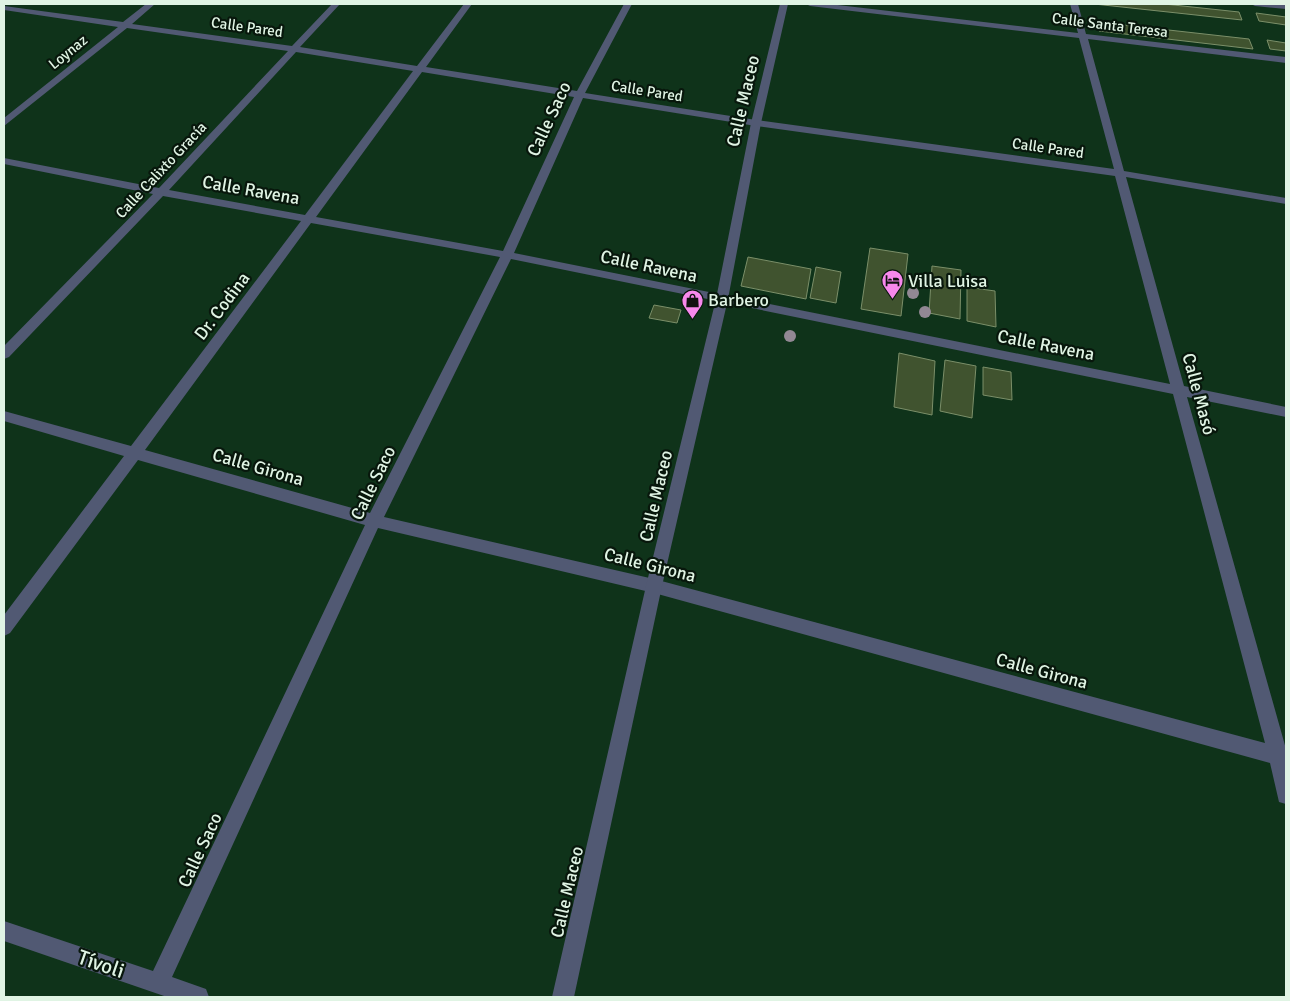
<svg xmlns="http://www.w3.org/2000/svg" width="1290" height="1001" font-family="Signika,sans-serif">
<style>
.building{fill:#40532f;stroke:#7b8f69}
.lines{fill:none;stroke-linecap:round;stroke-linejoin:round}
.minor{fill:#515973;fill-rule:evenodd}
.tertiary{fill:#515973;fill-rule:evenodd}
.tree{fill:#928894}
.labels{text-anchor:middle;dominant-baseline:central;stroke-width:4.5;stroke-linejoin:round;paint-order:stroke}
.far-street-label{font-size:15px;fill:#e0f4e4;stroke:#08170c}
.street-label{font-size:18px;fill:#e0f4e4;stroke:#08170c}
.poi-label{font-size:18px;fill:#e0f4e4;stroke:#08170c;text-anchor:start}
.near-street-label{font-size:21px;fill:#e0f4e4;stroke:#08170c}
</style>
<rect width="100%" height="100%" fill="#0f331a"/>
<g class="building">
<polygon points="1094,4 1164,4 1239,12 1242,20"/>
<polygon points="1256,13 1286,17 1286,25 1259,21"/>
<polygon points="1097,22 1249,39 1253,49 1099,31"/>
<polygon points="1267,40 1286,43 1286,51 1270,49"/>
<polygon points="870,248 908,254 901,316 861,309"/>
<polygon points="748,257 811,269 806,299 741,286"/>
<polygon points="932,266 961,270 960,319 929,313"/>
<polygon points="816,267 841,272 836,303 810,298"/>
<polygon points="967,287 995,291 996,327 967,321"/>
<polygon points="654,305 681,310 677,323 649,318"/>
<polygon points="899,353 935,361 932,415 894,407"/>
<polygon points="945,360 976,366 972,418 940,411"/>
<polygon points="983,367 1011,372 1012,400 983,395"/>
</g>
<g class="lines">
<g class="minor">
<path d="M 146,4 L 155,4 L 132,24 L 292,46 L 332,4 L 340,4 L 300,47 L 417,66 L 464,4 L 472,4 L 426,67 L 577,91 L 624,4 L 632,4 L 585,93 L 756,120 L 1114,169 L 1079,38 L 810,6 L 806,4 L 829,4 L 1078,33 L 1070,4 L 1078,4 L 1086,34 L 1286,57 L 1286,63 L 1088,39 L 1124,171 L 1286,198 L 1286,204 L 1126,177 L 1184,386 L 1286,407 L 1286,417 L 1187,397 L 1286,749 L 1286,804 L 1279,802 L 1270,763 L 654,593 L 378,528 L 172,977 L 206,989 L 209,997 L 167,997 L 4,941 L 4,921 L 153,971 L 365,525 L 138,460 L 10,633 L 4,636 L 4,615 L 124,456 L 4,421 L 4,411 L 131,446 L 301,221 L 163,196 L 9,357 L 4,359 L 4,346 L 153,194 L 4,164 L 4,158 L 159,188 L 288,51 L 127,28 L 4,126 L 4,118 L 118,27 L 4,10 L 4,6 L 123,22 ZM 296,52 L 413,71 L 305,215 L 169,190 ZM 422,72 L 574,97 L 503,251 L 316,217 ZM 583,98 L 756,126 L 1115,176 L 1170,384 L 514,253 ZM 311,223 L 500,257 L 370,513 L 145,450 ZM 511,259 L 1173,394 L 1265,743 L 654,579 L 384,517 Z"/>
<polygon points="1251,4 1286,5 1286,9 1255,6"/>
</g>
<polygon class="tertiary" points="780,4 788,4 761,123 728,299 662,586 574,997 552,997 646,586 716,299 751,123"/>
</g>
<g class="tree">
<circle cx="913" cy="293" r="6"/>
<circle cx="925" cy="312" r="6"/>
<circle cx="790" cy="336" r="6"/>
</g>
<defs>
<symbol id="hotel-pin" viewBox="-11 -11 22 30"><path d="M0 17L-7.5 6A9.5 9.5 0 1 1 7.5 6Z" fill="#f788ec" stroke="#08170c"/><path d="M-6-4.5h1.5V1H6V5H4.5V3h-9V5H-6ZM-4 0a1.8 1.8 0 1 1 3.6 0ZM.5 0V-2.5h3Q6-2.5 6 0Z" fill="#111"/></symbol>
<symbol id="shop-pin" viewBox="-11 -11 22 30"><path d="M0 17L-7.5 6A9.5 9.5 0 1 1 7.5 6Z" fill="#f788ec" stroke="#08170c"/><path d="M-5-2.5h2.3a2.7 3.5 0 0 1 5.4 0H5L5.5 6h-11ZM-1.5-2.5h3a1.5 2.3 0 0 0-3 0Z" fill="#111"/></symbol>
</defs>
<g fill-rule="evenodd">
<use href="#hotel-pin" x="880" y="268" width="25" height="34"/>
<use href="#shop-pin" x="680" y="288" width="25" height="34"/>
</g>
<g class="labels">
<g class="far-street-label">
<text transform="translate(1110 25) rotate(7)">Calle Santa Teresa</text>
<text transform="translate(247 27) rotate(8)">Calle Pared</text>
<text transform="translate(68 52) rotate(-39)">Loynaz</text>
<text transform="translate(647 91) rotate(9)">Calle Pared</text>
<text transform="translate(1048 148) rotate(8)">Calle Pared</text>
<text transform="translate(161 170) rotate(-47)">Calle Calixto Gracía</text>
</g>
<g class="street-label">
<text transform="translate(743 101) rotate(-77)">Calle Maceo</text>
<text transform="translate(549 119) rotate(-65)">Calle Saco</text>
<text transform="translate(251 190) rotate(10)">Calle Ravena</text>
<text transform="translate(649 266) rotate(12)">Calle Ravena</text>
<text transform="translate(222 306) rotate(-53)">Dr. Codina</text>
<text transform="translate(1046 345) rotate(11)">Calle Ravena</text>
<text transform="translate(1199 394) rotate(75)">Calle Masó</text>
<text transform="translate(258 467) rotate(16)">Calle Girona</text>
<text transform="translate(373 483) rotate(-64)">Calle Saco</text>
<text transform="translate(656 496) rotate(-77)">Calle Maceo</text>
<text transform="translate(650 565) rotate(14)">Calle Girona</text>
<text transform="translate(1042 671) rotate(15)">Calle Girona</text>
<text transform="translate(200 850) rotate(-65)">Calle Saco</text>
<text transform="translate(567 892) rotate(-77)">Calle Maceo</text>
</g>
<g class="poi-label">
<text x="908" y="281">Villa Luisa</text>
<text x="708" y="300">Barbero</text>
</g>
<g class="near-street-label">
<text transform="translate(101 964) rotate(19)">Tívoli</text>
</g>
</g>
<rect width="1290" height="1001" fill="none" stroke="#e0f4e4" stroke-width="10"/>
</svg>
